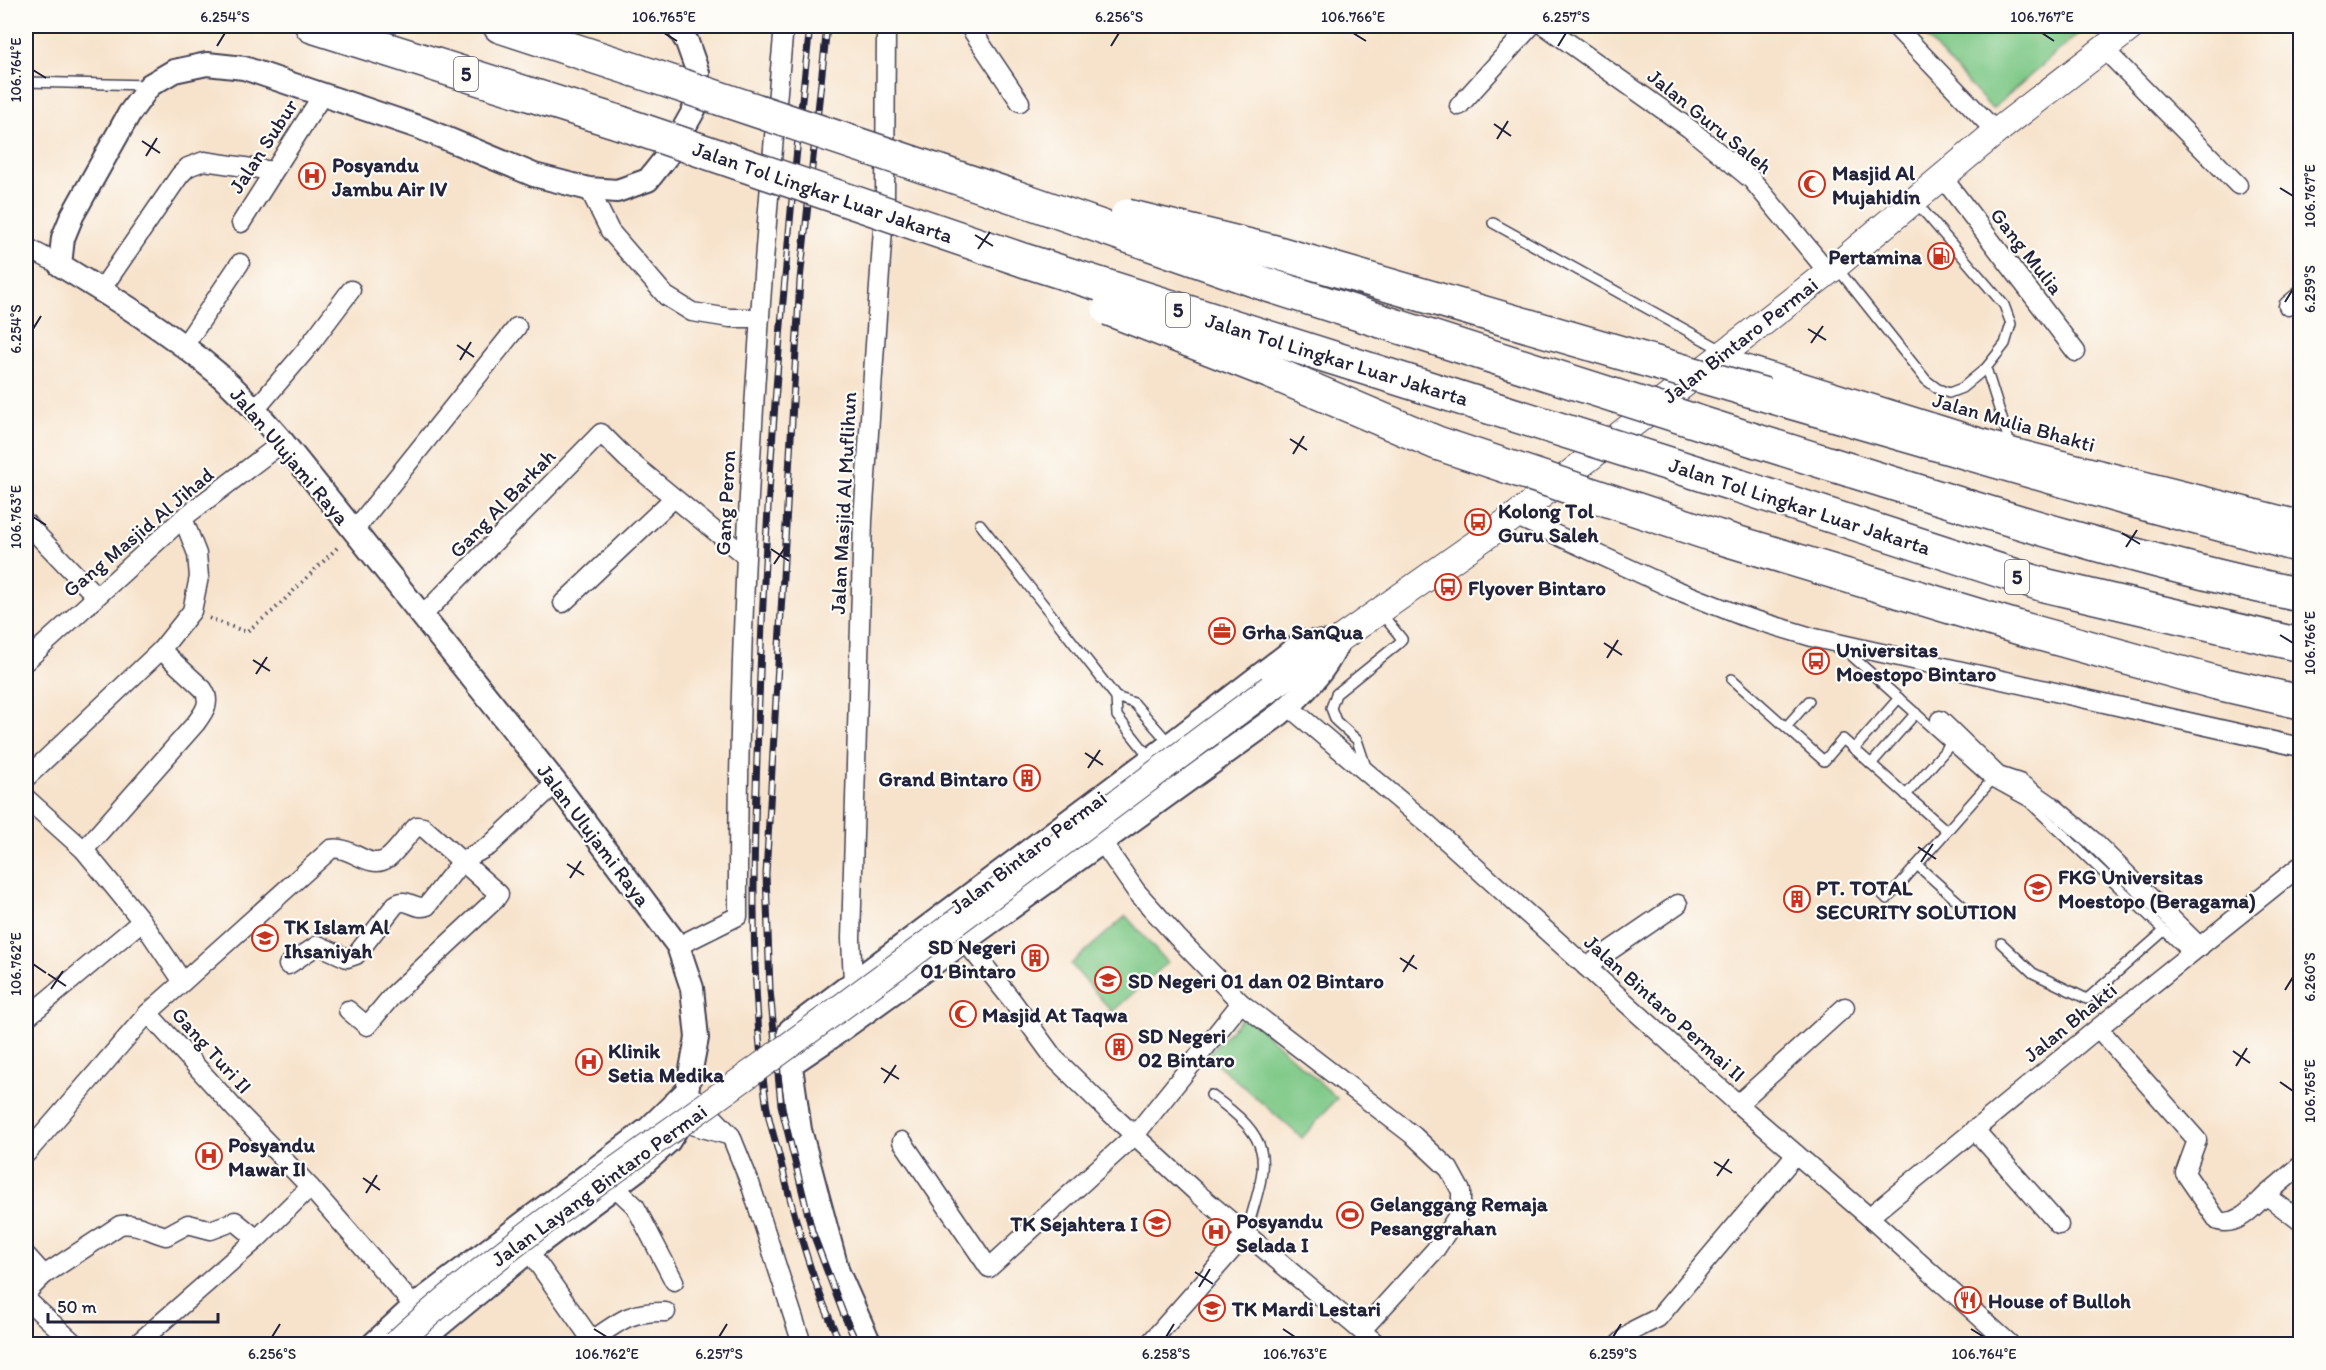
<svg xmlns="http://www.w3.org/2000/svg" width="2326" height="1370" font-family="Itim,sans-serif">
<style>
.green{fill:#7cc785;stroke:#4f7460;stroke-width:1.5}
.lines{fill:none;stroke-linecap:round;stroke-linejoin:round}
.service-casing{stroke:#423f51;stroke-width:12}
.minor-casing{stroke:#423f51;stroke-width:21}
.tertiary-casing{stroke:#423f51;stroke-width:26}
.secondary-casing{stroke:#423f51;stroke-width:28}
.motorway-casing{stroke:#423f51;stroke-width:36}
.path{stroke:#423f51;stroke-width:4;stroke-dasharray:1.5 4.5;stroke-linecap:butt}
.service{stroke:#fff;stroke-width:9}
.minor{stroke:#fff;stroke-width:18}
.tertiary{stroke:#fff;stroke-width:22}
.secondary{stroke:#fff;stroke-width:26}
.motorway{stroke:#fff;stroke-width:33}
.rail-casing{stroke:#22223b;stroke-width:7}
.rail{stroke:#fdfcf7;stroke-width:4.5;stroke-dasharray:14;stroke-linecap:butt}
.secondary-bridge-casing{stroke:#423f51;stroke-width:28;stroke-linecap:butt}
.motorway-bridge-casing{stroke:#423f51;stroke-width:36;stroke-linecap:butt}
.secondary-bridge{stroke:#fff;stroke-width:26}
.motorway-bridge{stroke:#fff;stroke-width:33}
.ticks{fill:none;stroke:#22223b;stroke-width:2}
.labels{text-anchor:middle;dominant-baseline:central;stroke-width:4.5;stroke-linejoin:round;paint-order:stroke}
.shield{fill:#fdfcf7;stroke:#646373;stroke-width:1.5}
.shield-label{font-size:20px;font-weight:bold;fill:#22223b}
.street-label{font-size:21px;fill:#22223b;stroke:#fdfcf7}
.poi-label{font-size:21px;font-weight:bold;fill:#22223b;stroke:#fdfcf7;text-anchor:start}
.neatline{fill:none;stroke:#22223b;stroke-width:2}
.ticks-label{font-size:15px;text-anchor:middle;fill:#22223b}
</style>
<rect width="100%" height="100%" fill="#fdfcf7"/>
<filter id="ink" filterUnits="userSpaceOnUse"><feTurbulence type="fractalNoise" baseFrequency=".0167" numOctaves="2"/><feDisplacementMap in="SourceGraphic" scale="12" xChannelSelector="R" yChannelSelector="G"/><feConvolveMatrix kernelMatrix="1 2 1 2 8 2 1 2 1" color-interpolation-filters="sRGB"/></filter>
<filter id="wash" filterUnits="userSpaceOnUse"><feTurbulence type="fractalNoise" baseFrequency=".008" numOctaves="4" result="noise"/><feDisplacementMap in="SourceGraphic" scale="24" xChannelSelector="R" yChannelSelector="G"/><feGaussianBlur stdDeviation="1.35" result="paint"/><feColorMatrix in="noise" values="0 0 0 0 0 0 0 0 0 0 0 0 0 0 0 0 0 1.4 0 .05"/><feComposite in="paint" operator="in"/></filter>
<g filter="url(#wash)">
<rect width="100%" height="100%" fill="#f7e3cc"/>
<g class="green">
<polygon points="1916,26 2087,26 1992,109"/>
<polygon points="1126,916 1167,963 1112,1012 1071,964"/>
<polygon points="1245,1015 1337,1098 1302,1138 1207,1055"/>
</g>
</g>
<g filter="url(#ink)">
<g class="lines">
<defs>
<g id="service">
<polyline points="26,82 148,85"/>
<polyline points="1493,223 1722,350"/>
<polyline points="1837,268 1926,380 1938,389 1949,393 1962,388 1986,368 2005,344 2011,324 2004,305 1915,201"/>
<polyline points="1986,368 2011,447"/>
<polyline points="980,524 1116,697 1134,703 1170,744"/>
<polyline points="1843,648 1991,781 2029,802 2190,955"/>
<polyline points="1732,679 1824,761 1843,739 1947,831"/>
<polyline points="1116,697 1117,716 1151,759"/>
<polyline points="1786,727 1809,701"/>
<polyline points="1854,749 1899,698"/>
<polyline points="1871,764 1916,713"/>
<polyline points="1366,767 1357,740 1336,721 1331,708 1336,694 1398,644 1402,639 1381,613"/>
<polyline points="1906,795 1950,745"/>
<polyline points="1917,865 1964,907"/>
<polyline points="1882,894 1887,899 1991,781"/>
<polyline points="2001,943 2033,973 2087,999 2164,931"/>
<path d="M 1211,1095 C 1279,1143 1267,1161 1246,1234"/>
</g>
<g id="minor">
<polyline points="969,26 1020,102"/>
<polyline points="1545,26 1690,129 1752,180 1828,272"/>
<polyline points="1895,26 1996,132"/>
<polyline points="2104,49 2238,185"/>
<polyline points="1459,106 1531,26"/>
<polyline points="1943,178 2076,352"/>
<polyline points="589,189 610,231 666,296 692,312 730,318 760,318"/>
<polyline points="241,223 323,94"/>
<polyline points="26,247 60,265"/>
<polyline points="101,290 180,175 188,167 204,161 273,171"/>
<polyline points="2288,306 2300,296"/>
<polyline points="184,346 240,263"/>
<polyline points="1719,356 2011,447 2300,520"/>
<polyline points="255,410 305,351 351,290"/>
<polyline points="1515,516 1674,589 1742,616 1815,638 2300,747"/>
<polyline points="26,523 95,595"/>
<polyline points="353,532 517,327"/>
<polyline points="563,603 674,498"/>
<polyline points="422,616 601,433 627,459 744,555"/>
<polyline points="26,661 183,518 283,442"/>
<polyline points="1288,706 1429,825 1738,1104 1869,1217 2010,1344"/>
<polyline points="1940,720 1998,776 2019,783 2052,806 2092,840 2200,947"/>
<polyline points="26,778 161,650"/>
<polyline points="26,798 84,850 142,921 183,982 148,1013 234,1108 310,1187 414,1306"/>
<polyline points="1102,842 1136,891 1177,937 1241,1003 1414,1136 1449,1169 1461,1191 1461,1211 1435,1250 1362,1330"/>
<path d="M 84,850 L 196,723 C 204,712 212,702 203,689 L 161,650 L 192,611 L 199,577 L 197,554 L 183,518"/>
<polyline points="964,940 1011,999 1054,1058 1107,1110 1196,1192 1377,1344"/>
<path d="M 678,946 L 738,916 C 737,618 756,322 784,26"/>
<path d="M 288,965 L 318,945 L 347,958 L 356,955 L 395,905 C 407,896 415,911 427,906 L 462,861 L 489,846 L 556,783"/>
<polyline points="1586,967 1678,904"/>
<path d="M 183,982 L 331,849 C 350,844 369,872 388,858 C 399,849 406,836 417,826 L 423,827 L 499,894 L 495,900 L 392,996 L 367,1026 L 348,1010"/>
<polyline points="853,982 851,939 863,520 885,199 886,26"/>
<polyline points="26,1018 142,921"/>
<path d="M 2098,1028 L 2197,1140 L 2185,1173 L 2218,1221 C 2238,1227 2253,1207 2266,1195 L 2300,1221"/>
<polyline points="696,1099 731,1136 750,1183 802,1344"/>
<polyline points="1738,1104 1845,1007"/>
<polyline points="681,1122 731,1136"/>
<polyline points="1974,1129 2059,1225"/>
<polyline points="902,1141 989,1268 1135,1135 1241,1003"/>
<polyline points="26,1154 148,1013"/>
<polyline points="615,1187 635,1206 674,1281"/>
<polyline points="2266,1195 2300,1166"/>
<polyline points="1869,1217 2098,1028 2300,866"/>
<polyline points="529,1251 586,1332 601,1344"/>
<polyline points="26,1255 44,1275 29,1290 27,1300 75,1344"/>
<path d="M 44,1275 L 120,1225 C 137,1222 150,1232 166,1236 L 188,1224 L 211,1230 L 235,1221 L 257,1239"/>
<path d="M 594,1339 C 622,1319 632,1311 666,1312"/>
<polyline points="137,1344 257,1239 310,1187"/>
<polyline points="1149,1344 1246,1234"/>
<polyline points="1619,1344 1634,1330 1658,1318 1796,1154"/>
</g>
<g id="tertiary">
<path d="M 790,1065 L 830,1038 L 1280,714 C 1304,693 1325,672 1338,643 L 1303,642 L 1151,759 L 790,1030 L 787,1038 L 800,1130 L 838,1272 L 870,1344"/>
<polyline points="373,1344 414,1306 649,1128 687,1091"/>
<path d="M 417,1344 L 529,1251 L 637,1170 L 669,1141 L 681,1122 L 697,1038 L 692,988 L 678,946 L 556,783 L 283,442 C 262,418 241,393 216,372 C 168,331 114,298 60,265 L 63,238 L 72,216 L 129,114 L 150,85 L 174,71 L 207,64 L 244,68 L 421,128 L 534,175 L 589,189 L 617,191 L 648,180 L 671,151 L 694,110 L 698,73 L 687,42 L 677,26"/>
</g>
<polyline id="secondary" points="1270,688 1515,516 1836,266 1996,132 2133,26"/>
<g id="motorway">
<polyline points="312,26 621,123"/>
<polyline points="500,26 635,70"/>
<polyline points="1766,395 2149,505 2300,546"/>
<path d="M 1757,441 C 1937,497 2116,556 2300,595"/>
<polyline points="1739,486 2044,585 2300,645"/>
<polyline points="1719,537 2023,629 2217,683 2300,702"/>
</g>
</defs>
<use href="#service" class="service-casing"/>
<use href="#minor" class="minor-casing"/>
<use href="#tertiary" class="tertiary-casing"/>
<use href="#secondary" class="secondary-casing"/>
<use href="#motorway" class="motorway-casing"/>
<polyline class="path" points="209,618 246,632 273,611 339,546"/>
<use href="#service" class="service"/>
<use href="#minor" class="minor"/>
<use href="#tertiary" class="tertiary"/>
<use href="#secondary" class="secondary"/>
<use href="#motorway" class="motorway"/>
<defs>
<g id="rail">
<path d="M 810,26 C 786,241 768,457 760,673 C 755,816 747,960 766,1102 C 769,1124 777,1145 782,1167 C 797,1227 814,1288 841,1344"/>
<polyline points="827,26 800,280 766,874 770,990 781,1105 812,1231 843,1313 857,1344"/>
</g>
</defs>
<use href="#rail" class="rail-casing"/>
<use href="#rail" class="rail"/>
<defs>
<path id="secondary-bridge" d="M 395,1344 C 506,1242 640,1154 762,1065 C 933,941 1101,814 1270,688"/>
<g id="motorway-bridge">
<polyline points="635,70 1030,202 1268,285 1757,441"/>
<polyline points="621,123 1023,260 1739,486"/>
<polyline points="1127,216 1275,252 1766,395"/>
<polyline points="1109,309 1273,373 1437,443 1719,537"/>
</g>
</defs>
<use href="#secondary-bridge" class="secondary-bridge-casing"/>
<use href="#motorway-bridge" class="motorway-bridge-casing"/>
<use href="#secondary-bridge" class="secondary-bridge"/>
<use href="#motorway-bridge" class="motorway-bridge"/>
</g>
</g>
<path class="ticks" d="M 664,33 L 677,41M 1353,33 L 1366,41M 2042,33 L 2054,41M 217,46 L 225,33M 1111,46 L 1119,33M 1558,46 L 1566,33M 33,70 L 46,78M 1494,124 L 1511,136M 1497,139 L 1508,121M 142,141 L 160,153M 146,156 L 157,138M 2280,188 L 2293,196M 975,235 L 993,246M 978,249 L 990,232M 2285,302 L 2293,289M 33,329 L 41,316M 1808,329 L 1826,340M 1811,343 L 1823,326M 457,345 L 474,357M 460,360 L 471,342M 1290,439 L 1307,450M 1293,454 L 1304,436M 33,517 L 46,525M 2122,533 L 2140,544M 2126,547 L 2137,530M 771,549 L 789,561M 774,564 L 786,546M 2280,635 L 2293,643M 1604,643 L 1622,655M 1607,658 L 1618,640M 253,660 L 270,671M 256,674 L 267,657M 1085,753 L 1103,765M 1088,768 L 1100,750M 1918,847 L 1936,859M 1921,862 L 1933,844M 567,864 L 584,875M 570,878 L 581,861M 1400,958 L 1417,969M 33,964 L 46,973M 1403,972 L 1414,955M 48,974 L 66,986M 51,989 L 63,971M 2285,990 L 2293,977M 2233,1051 L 2250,1063M 2236,1066 L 2247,1048M 881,1068 L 899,1079M 2280,1082 L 2293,1091M 884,1083 L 896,1065M 1714,1162 L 1732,1173M 1717,1176 L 1729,1159M 363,1178 L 380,1190M 366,1193 L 377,1175M 1195,1272 L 1213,1284M 1199,1287 L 1210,1269M 594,1329 L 607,1337M 1283,1329 L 1295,1337M 1971,1329 L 1984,1337M 272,1337 L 280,1324M 719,1337 L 727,1324M 1166,1337 L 1174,1324M 1613,1337 L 1621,1324"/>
<defs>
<symbol id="hospital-ring" viewBox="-11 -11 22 22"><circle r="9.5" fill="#fdfcf7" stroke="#c8321e" stroke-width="1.5"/><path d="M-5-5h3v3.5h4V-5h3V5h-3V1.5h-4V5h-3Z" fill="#c8321e"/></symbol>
<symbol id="mosque-ring" viewBox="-11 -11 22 22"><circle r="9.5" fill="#fdfcf7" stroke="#c8321e" stroke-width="1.5"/><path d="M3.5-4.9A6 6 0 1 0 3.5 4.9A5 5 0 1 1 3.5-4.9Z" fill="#c8321e"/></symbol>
<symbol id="fuel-ring" viewBox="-11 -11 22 22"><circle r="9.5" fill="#fdfcf7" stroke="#c8321e" stroke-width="1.5"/><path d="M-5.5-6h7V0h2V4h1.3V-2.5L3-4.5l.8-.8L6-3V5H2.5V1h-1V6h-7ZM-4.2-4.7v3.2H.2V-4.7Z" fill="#c8321e"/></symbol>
<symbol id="bus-ring" viewBox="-11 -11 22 22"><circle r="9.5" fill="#fdfcf7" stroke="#c8321e" stroke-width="1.5"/><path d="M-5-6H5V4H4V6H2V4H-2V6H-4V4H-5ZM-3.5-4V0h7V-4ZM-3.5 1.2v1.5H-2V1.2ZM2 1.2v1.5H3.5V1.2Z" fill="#c8321e"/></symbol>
<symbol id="office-ring" viewBox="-11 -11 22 22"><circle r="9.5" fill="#fdfcf7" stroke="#c8321e" stroke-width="1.5"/><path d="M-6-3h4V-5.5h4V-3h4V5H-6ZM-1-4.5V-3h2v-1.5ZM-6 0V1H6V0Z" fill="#c8321e"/></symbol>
<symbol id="building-ring" viewBox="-11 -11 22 22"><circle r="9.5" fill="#fdfcf7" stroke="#c8321e" stroke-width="1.5"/><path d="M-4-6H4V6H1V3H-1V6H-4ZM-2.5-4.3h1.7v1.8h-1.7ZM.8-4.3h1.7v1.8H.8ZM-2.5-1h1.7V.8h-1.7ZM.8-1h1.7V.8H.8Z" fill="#c8321e"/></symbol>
<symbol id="university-ring" viewBox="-11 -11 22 22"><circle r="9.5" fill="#fdfcf7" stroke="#c8321e" stroke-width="1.5"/><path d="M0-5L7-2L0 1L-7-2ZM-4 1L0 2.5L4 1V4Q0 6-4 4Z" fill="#c8321e"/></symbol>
<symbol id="school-ring" viewBox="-11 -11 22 22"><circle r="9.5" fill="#fdfcf7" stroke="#c8321e" stroke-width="1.5"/><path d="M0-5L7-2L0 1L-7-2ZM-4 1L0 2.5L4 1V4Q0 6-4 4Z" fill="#c8321e"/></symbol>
<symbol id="stadium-ring" viewBox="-11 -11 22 22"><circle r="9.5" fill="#fdfcf7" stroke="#c8321e" stroke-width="1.5"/><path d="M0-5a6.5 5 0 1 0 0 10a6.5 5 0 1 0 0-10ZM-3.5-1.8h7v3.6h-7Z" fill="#c8321e"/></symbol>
<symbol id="restaurant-ring" viewBox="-11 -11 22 22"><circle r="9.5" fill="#fdfcf7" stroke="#c8321e" stroke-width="1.5"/><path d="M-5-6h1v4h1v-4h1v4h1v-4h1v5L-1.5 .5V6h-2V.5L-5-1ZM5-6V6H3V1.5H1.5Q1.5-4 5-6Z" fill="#c8321e"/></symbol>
</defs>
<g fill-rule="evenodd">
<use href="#hospital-ring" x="297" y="161" width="30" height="30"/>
<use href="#mosque-ring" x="1797" y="169" width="30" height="30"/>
<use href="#fuel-ring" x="1926" y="241" width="30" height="30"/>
<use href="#bus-ring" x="1463" y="507" width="30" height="30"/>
<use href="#bus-ring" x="1433" y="572" width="30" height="30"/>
<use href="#office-ring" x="1207" y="616" width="30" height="30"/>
<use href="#bus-ring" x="1801" y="646" width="30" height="30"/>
<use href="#building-ring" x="1012" y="763" width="30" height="30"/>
<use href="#university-ring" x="2023" y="873" width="30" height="30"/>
<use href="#building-ring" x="1782" y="884" width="30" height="30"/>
<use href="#school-ring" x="250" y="923" width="30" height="30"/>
<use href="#building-ring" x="1020" y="943" width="30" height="30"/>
<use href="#school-ring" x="1093" y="965" width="30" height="30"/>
<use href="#mosque-ring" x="948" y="999" width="30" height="30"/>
<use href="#building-ring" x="1104" y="1032" width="30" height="30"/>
<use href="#hospital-ring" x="574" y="1047" width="30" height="30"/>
<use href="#hospital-ring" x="194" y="1141" width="30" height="30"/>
<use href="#stadium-ring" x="1335" y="1200" width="30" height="30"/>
<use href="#school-ring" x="1142" y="1208" width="30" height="30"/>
<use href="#hospital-ring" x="1201" y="1217" width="30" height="30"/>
<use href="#restaurant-ring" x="1953" y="1285" width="30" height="30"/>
<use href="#school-ring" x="1197" y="1293" width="30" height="30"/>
</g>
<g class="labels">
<g class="shield">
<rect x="454" y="57" width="24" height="34" rx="4.5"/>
<rect x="1166" y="293" width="24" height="34" rx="4.5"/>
<rect x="2005" y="560" width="24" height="34" rx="4.5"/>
</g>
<g class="shield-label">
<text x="466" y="74">5</text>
<text x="1178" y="310">5</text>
<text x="2017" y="577">5</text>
</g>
<g class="street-label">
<text transform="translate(1710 121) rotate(39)">Jalan Guru Saleh</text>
<text transform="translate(263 146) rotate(-57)">Jalan Subur</text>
<text transform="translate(823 192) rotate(19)">Jalan Tol Lingkar Luar Jakarta</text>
<text transform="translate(2027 251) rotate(52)">Gang Mulia</text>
<text transform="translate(1740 340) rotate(-38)">Jalan Bintaro Permai</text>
<text transform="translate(1337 359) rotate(17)">Jalan Tol Lingkar Luar Jakarta</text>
<text transform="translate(2014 422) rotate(16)">Jalan Mulia Bhakti</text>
<text transform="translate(290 456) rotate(50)">Jalan Ulujami Raya</text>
<text transform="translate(502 503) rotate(-46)">Gang Al Barkah</text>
<text transform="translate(725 503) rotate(-87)">Gang Peron</text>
<text transform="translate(843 503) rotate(-87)">Jalan Masjid Al Muflihun</text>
<text transform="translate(1800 506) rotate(18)">Jalan Tol Lingkar Luar Jakarta</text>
<text transform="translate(138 532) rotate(-40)">Gang Masjid Al Jihad</text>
<text transform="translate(594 835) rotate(53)">Jalan Ulujami Raya</text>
<text transform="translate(1028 852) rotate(-37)">Jalan Bintaro Permai</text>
<text transform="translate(1665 1008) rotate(42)">Jalan Bintaro Permai II</text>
<text transform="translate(2070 1022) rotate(-39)">Jalan Bhakti</text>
<text transform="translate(212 1050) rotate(48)">Gang Turi II</text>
<text transform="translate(599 1185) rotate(-36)">Jalan Layang Bintaro Permai</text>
</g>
<g class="poi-label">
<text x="332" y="164">Posyandu<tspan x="332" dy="24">Jambu Air IV</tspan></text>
<text x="1832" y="172">Masjid Al<tspan x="1832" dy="24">Mujahidin</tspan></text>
<text x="1922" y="256" text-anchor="end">Pertamina</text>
<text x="1498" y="510">Kolong Tol<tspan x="1498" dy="24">Guru Saleh</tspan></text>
<text x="1468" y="587">Flyover Bintaro</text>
<text x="1242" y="631">Grha SanQua</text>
<text x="1836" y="649">Universitas<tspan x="1836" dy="24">Moestopo Bintaro</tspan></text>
<text x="1008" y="778" text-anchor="end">Grand Bintaro</text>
<text x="2058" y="876">FKG Universitas<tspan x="2058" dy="24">Moestopo (Beragama)</tspan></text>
<text x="1816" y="887">PT. TOTAL<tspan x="1816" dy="24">SECURITY SOLUTION</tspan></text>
<text x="284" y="926">TK Islam Al<tspan x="284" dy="24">Ihsaniyah</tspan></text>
<text x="1016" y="946" text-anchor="end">SD Negeri<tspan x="1016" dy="24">01 Bintaro</tspan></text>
<text x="1128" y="980">SD Negeri 01 dan 02 Bintaro</text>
<text x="982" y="1014">Masjid At Taqwa</text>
<text x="1138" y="1035">SD Negeri<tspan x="1138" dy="24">02 Bintaro</tspan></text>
<text x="608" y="1050">Klinik<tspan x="608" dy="24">Setia Medika</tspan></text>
<text x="228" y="1144">Posyandu<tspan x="228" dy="24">Mawar II</tspan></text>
<text x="1370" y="1203">Gelanggang Remaja<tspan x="1370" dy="24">Pesanggrahan</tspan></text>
<text x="1236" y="1220">Posyandu<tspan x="1236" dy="24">Selada I</tspan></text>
<text x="1138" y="1223" text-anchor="end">TK Sejahtera I</text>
<text x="1988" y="1300">House of Bulloh</text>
<text x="1232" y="1308">TK Mardi Lestari</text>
</g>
</g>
<rect width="2326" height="1370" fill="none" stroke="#fdfcf7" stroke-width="66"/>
<path d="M48 1313v9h170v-9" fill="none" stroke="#22223b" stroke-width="3"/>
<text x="57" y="1313" font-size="18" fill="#22223b" stroke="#fdfcf7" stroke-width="4.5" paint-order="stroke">50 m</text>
<rect x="33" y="33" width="2260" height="1304" class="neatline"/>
<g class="ticks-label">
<text x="225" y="22">6.254°S</text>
<text x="664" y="22">106.765°E</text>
<text x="1119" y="22">6.256°S</text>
<text x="1353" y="22">106.766°E</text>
<text x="1566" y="22">6.257°S</text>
<text x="2042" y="22">106.767°E</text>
<text transform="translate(16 70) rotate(-90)" y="5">106.764°E</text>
<text transform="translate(2310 196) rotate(-90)" y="5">106.767°E</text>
<text transform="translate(2310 289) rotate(-90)" y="5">6.259°S</text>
<text transform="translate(16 329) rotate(-90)" y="5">6.254°S</text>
<text transform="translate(16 517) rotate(-90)" y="5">106.763°E</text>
<text transform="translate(2310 643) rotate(-90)" y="5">106.766°E</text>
<text transform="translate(16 964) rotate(-90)" y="5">106.762°E</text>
<text transform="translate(2310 977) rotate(-90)" y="5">6.260°S</text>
<text transform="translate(2310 1091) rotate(-90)" y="5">106.765°E</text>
<text x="272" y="1359">6.256°S</text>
<text x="607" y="1359">106.762°E</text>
<text x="719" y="1359">6.257°S</text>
<text x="1166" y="1359">6.258°S</text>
<text x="1295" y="1359">106.763°E</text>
<text x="1613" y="1359">6.259°S</text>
<text x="1984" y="1359">106.764°E</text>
</g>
</svg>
